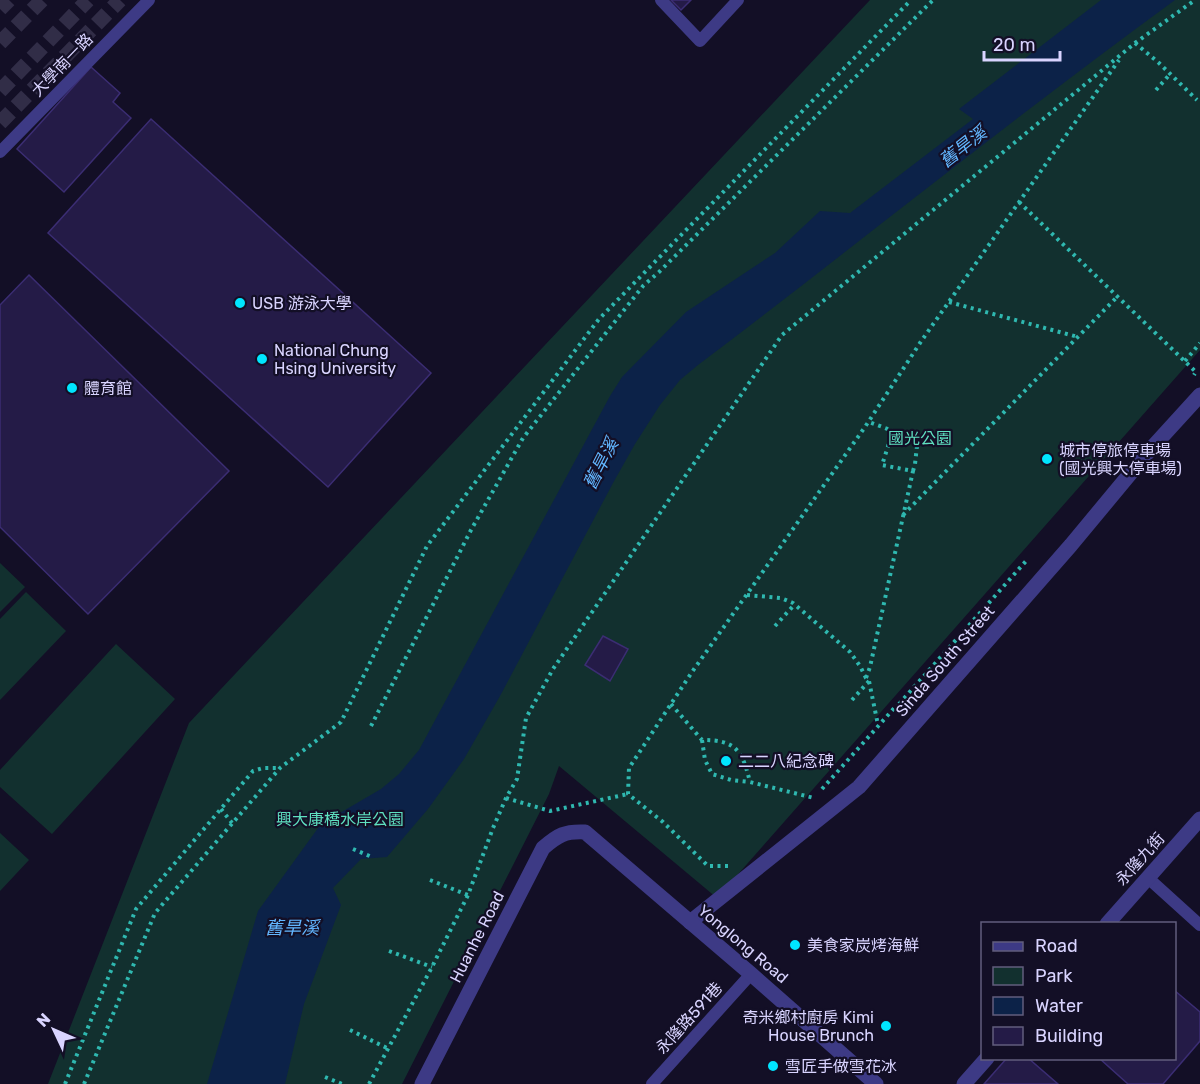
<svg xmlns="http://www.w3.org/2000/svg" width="1200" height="1084" font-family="Rubik,'Noto Sans TC',sans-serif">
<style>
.green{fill:#12302f}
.water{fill:#0c2248}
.building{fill:#241b47;stroke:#3b2d73;stroke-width:1.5}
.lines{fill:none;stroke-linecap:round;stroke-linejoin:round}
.primary-tunnel{stroke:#312d47;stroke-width:15;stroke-dasharray:15 8;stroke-linecap:butt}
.path{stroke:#2fb8b0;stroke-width:4;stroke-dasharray:3 4.5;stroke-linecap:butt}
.service{stroke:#3d3a85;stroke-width:12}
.minor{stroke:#3d3a85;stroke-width:15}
.poi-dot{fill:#00e5ff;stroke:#130f26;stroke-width:2}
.labels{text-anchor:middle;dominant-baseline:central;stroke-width:4.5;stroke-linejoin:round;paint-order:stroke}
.street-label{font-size:16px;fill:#d9d4ff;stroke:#130f26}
.poi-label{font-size:16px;fill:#d9d4ff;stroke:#130f26;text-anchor:start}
.park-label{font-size:16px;fill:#5fe0c0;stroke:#130f26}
.water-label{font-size:18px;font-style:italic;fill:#62b6ff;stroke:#130f26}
</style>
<rect width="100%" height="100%" fill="#130f26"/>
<g class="green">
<polygon points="870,0 1200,0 1200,350 717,898 559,766 549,794 402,1084 48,1084 189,723"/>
<polygon points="0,563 25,587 0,612"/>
<polygon points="26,592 66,631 0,700 0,619"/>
<polygon points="116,644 175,699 52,834 0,787 0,770"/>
<polygon points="0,833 29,860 0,891"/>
</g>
<path class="water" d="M 1101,0 L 1175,0 C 1013,118 858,244 698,365 L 680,380 L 660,405 L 635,444 L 613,483 L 500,696 L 464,759 L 428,809 L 387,857 L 361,859 L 333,888 L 341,905 L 304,1004 L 285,1084 L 207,1084 L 258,911 L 321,824 L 381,789 L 399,774 L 419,750 L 610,396 L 622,377 L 686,312 L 775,253 L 820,211 L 850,213 L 973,119 L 959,109 Z"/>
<g class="building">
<polygon points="671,0 691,0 681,10"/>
<polygon points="91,67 120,93 113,102 131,118 64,192 17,149"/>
<polygon points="151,119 431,373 328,487 48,233"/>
<polygon points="29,275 229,471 88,614 0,527 0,305"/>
<polygon points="603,636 628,649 610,681 585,665"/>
<polygon points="1174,990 1200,1012 1200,1041 1163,1084 1128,1084 1099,1058 1174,1058"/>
<polygon points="1007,1058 1028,1058 1058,1084 984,1084"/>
</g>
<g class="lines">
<g class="primary-tunnel">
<polyline points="0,9 9,0"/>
<polyline points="0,43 42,0"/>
<polyline points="0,91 88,0"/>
<polyline points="0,123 120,0"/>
</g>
<g class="path">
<polyline points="1135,43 1159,63 1197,100"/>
<polyline points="1156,90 1170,74"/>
<polyline points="1019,202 1196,372 1194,375"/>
<polyline points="949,302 1078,337"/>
<polyline points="1185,361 1200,343"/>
<polyline points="913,471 915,464 917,446"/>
<polyline points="903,515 1118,296"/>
<polyline points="747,595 781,598 793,603 850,652 860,666 866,678 869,681 878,725"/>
<polyline points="775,626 795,604"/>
<polyline points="866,678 870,667 913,471 882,465 893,431 869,422"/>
<polyline points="852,700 869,681"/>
<path d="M 671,704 L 702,740 C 736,740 742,750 750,782 L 814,798"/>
<polyline points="899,704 1026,561"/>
<polyline points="371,726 471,530 523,438 643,286 659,272 933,0"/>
<polyline points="702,740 705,760 712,774 731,780 750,782"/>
<polyline points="822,789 897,705"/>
<polyline points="506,798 550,811 628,794"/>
<polyline points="221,809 232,823"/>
<polyline points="353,849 372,857"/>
<polyline points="728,866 708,866 663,822 628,794 629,768 692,672 865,427 922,340 1119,60"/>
<polyline points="430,880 468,895"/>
<polyline points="389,951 432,967"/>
<polyline points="350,1030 387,1048"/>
<polyline points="325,1077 342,1084"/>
<polyline points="65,1084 136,909 253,771 263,768 280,768"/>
<polyline points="84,1084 155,913 280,768 341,722 427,546 599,319 911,0"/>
<polyline points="369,1084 432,967 468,895 493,828 506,798 517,779 526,718 553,669 782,335 1135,43 1195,0"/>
</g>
<g class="service">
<polyline points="661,0 700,41 738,0"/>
<polyline points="0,152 149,0"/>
<polyline points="1148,878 1200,925"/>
<polyline points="652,1084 751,974"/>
</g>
<g class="minor">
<polyline points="690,922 859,787 1071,545 1149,451 1200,395"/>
<polyline points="1107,924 1200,819"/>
<path d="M 422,1084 L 543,848 C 558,835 565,831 585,832 L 751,974 L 876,1084"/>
<polyline points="964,1084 987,1058"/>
</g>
</g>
<g class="poi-dot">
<circle cx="240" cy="303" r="6"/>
<circle cx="262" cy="359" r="6"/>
<circle cx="72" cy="388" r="6"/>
<circle cx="1047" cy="459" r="6"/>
<circle cx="726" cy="761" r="6"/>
<circle cx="795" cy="945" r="6"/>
<circle cx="886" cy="1026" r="6"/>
<circle cx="773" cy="1066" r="6"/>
</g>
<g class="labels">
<g class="street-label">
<text transform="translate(62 65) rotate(-46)">大學南一路</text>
<text transform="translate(945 661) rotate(-49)">Sinda South Street</text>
<text transform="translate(1140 859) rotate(-48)">永隆九街</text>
<text transform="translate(477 937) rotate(-63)">Huanhe Road</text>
<text transform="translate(743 944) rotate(40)">Yonglong Road</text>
<text transform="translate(689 1018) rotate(-48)">永隆路591巷</text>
</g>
<g class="poi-label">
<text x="252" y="303">USB 游泳大學</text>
<text x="274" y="350">National Chung<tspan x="274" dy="18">Hsing University</tspan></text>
<text x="84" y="388">體育館</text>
<text x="1059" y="450">城市停旅停車場<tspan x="1059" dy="18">(國光興大停車場)</tspan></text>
<text x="738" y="761">二二八紀念碑</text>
<text x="807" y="945">美食家炭烤海鮮</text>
<text x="874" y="1017" text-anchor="end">奇米鄉村廚房 Kimi<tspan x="874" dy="18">House Brunch</tspan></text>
<text x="785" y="1066">雪匠手做雪花冰</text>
</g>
<g class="park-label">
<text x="920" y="438">國光公園</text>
<text x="340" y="819">興大康橋水岸公園</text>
</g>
<g class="water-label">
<text transform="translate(963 147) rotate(-38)">舊旱溪</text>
<text transform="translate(601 464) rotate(-63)">舊旱溪</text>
<text x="292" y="928">舊旱溪</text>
</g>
</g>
<rect x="981" y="922" width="195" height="138" fill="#130f26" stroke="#625e7d" stroke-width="1.5"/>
<rect x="993" y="942" width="30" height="9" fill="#3d3a85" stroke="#625e7d" stroke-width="1.5"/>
<text x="1035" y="952" font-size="18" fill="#d9d4ff">Road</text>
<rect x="993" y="967" width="30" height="18" fill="#12302f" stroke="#625e7d" stroke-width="1.5"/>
<text x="1035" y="982" font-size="18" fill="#d9d4ff">Park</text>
<rect x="993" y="997" width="30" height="18" fill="#0c2248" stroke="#625e7d" stroke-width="1.5"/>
<text x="1035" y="1012" font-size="18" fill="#d9d4ff">Water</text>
<rect x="993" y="1027" width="30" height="18" fill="#241b47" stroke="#625e7d" stroke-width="1.5"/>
<text x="1035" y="1042" font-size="18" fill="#d9d4ff">Building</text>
<g transform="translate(54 1030) rotate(314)" stroke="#130f26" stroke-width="4.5" paint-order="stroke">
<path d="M0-4.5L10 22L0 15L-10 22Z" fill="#d9d4ff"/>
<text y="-9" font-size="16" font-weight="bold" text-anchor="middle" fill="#d9d4ff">N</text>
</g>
<path d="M984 51v9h76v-9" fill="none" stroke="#d9d4ff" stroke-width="3"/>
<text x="993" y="51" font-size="18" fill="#d9d4ff" stroke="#130f26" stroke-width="4.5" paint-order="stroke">20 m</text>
</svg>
